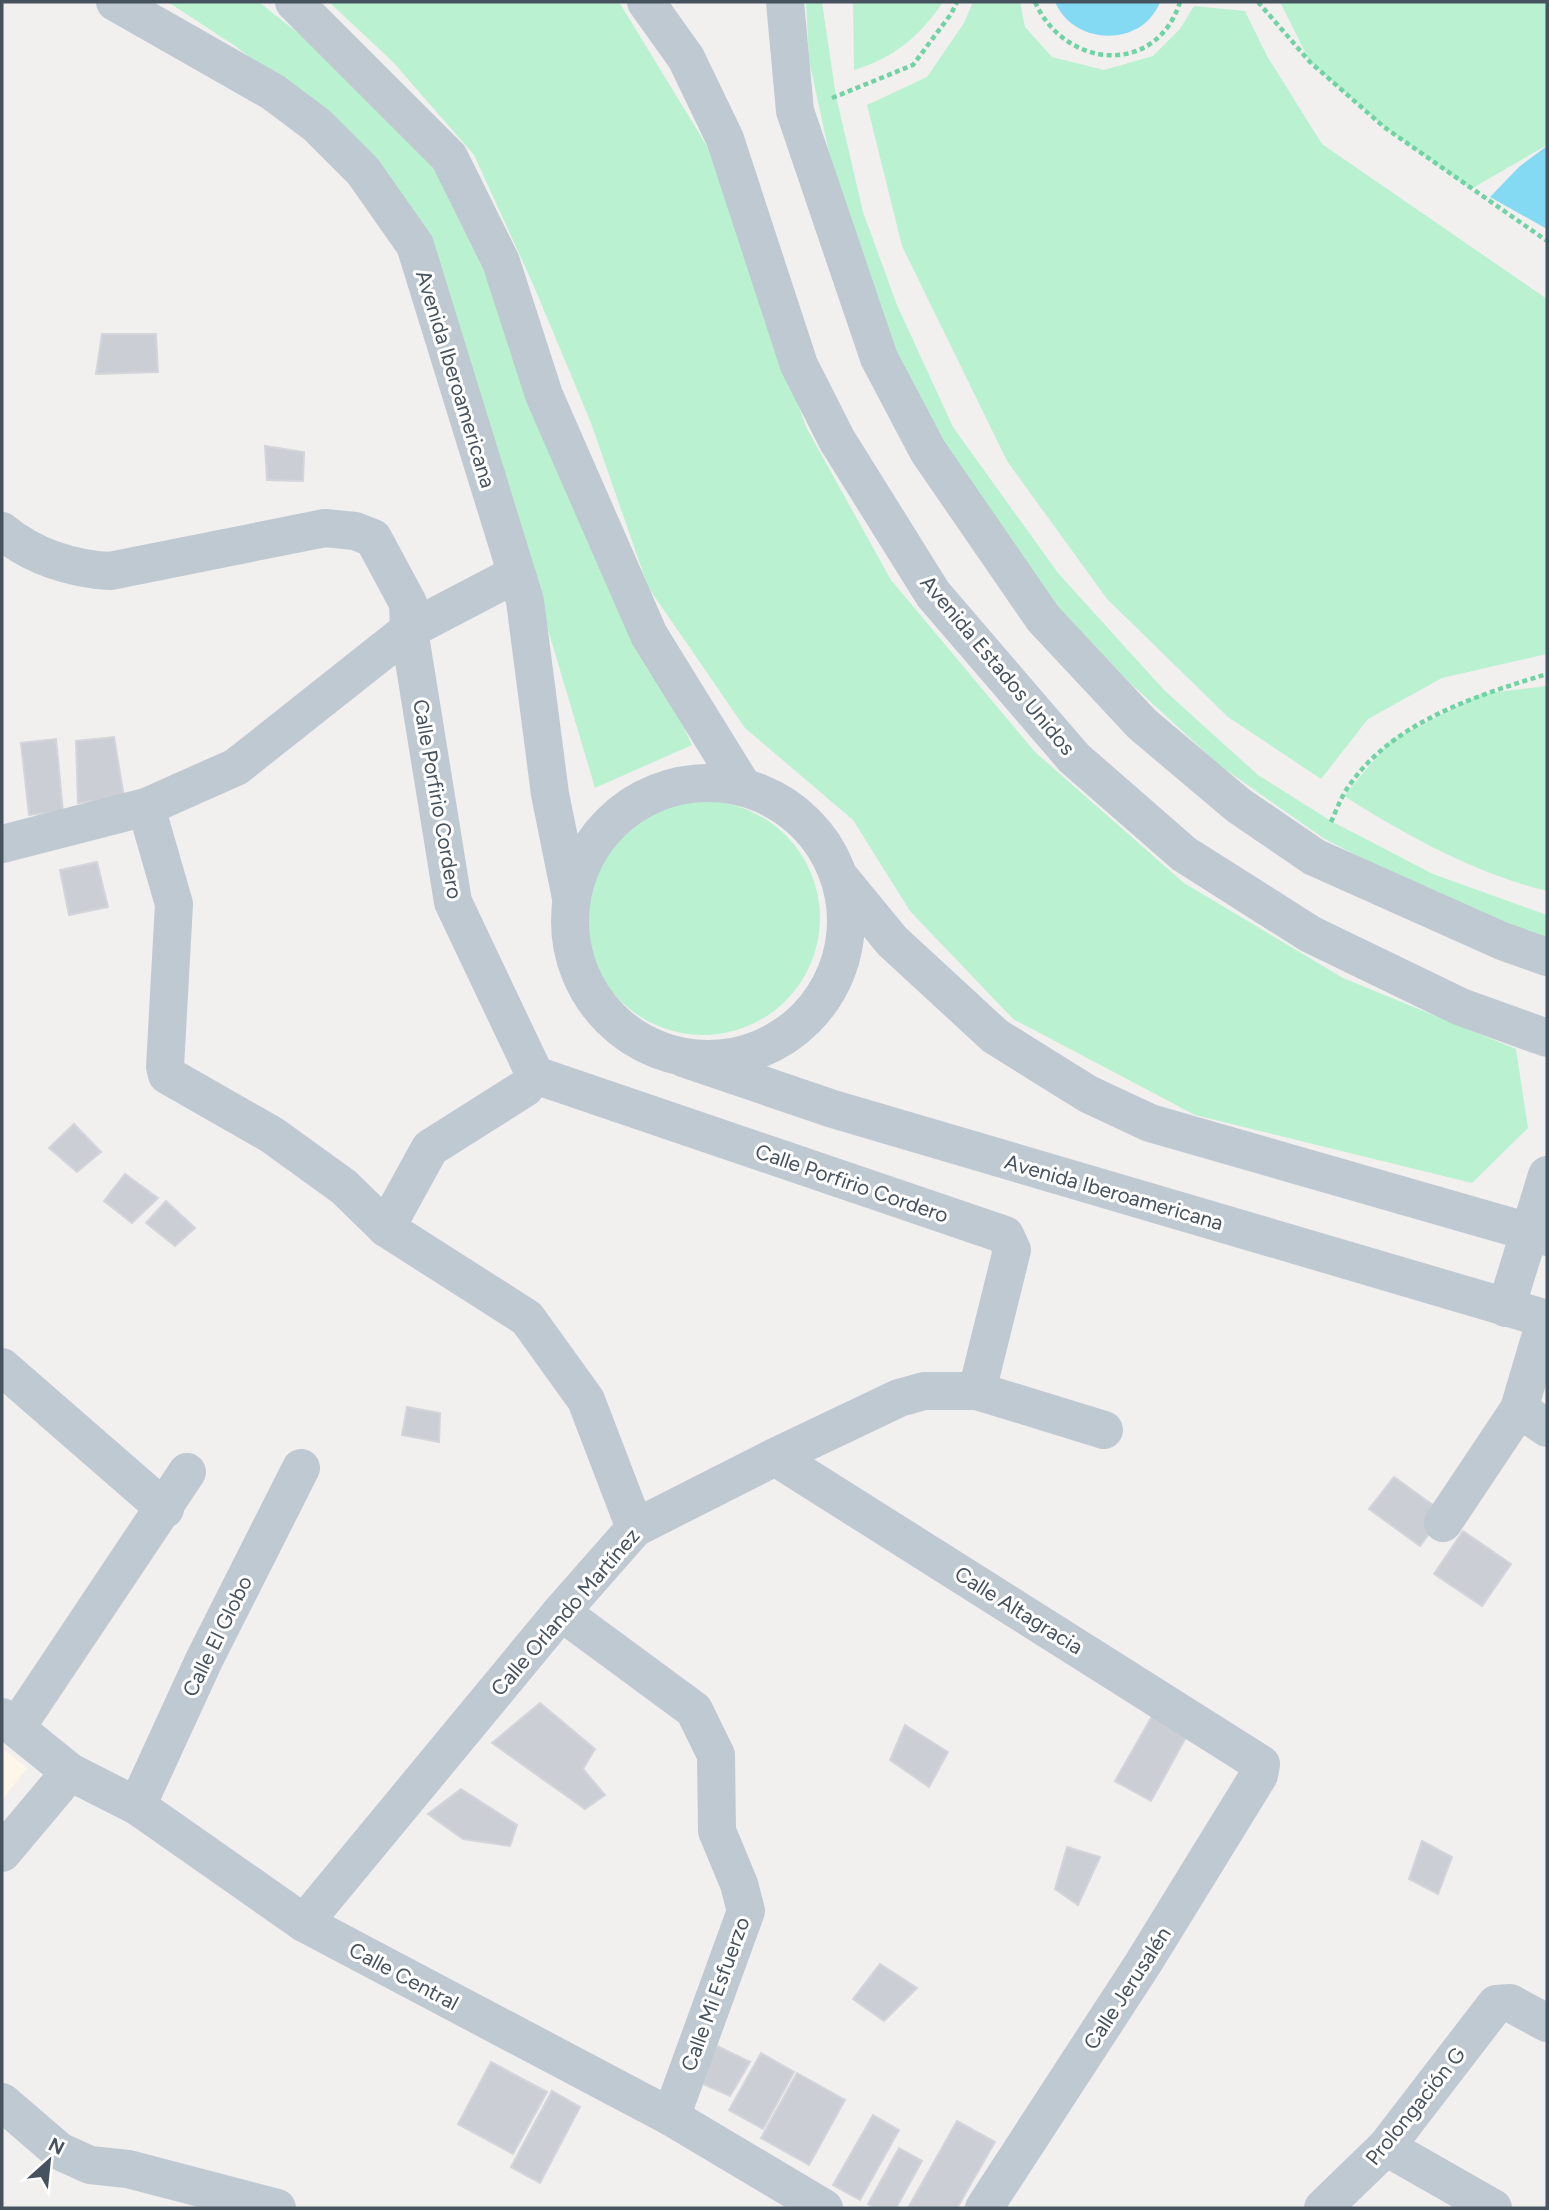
<svg xmlns="http://www.w3.org/2000/svg" width="1549" height="2210" font-family="Figtree,sans-serif">
<style>
.commercial{fill:#fdf7e7}
.green{fill:#baf2d1}
.water{fill:#84daf2}
.building{fill:#cbced4;stroke:#d3d5db;stroke-width:2}
.lines{fill:none;stroke-linecap:round;stroke-linejoin:round}
.path{stroke:#70d3a3;stroke-width:4.5;stroke-dasharray:5 3.5;stroke-linecap:butt}
.minor{stroke:#bfc9d2;stroke-width:38}
.labels{text-anchor:middle;dominant-baseline:central;stroke-width:6;stroke-linejoin:round;paint-order:stroke}
.street-label{font-size:21px;fill:#46525e;stroke:#fff}
</style>
<rect width="100%" height="100%" fill="#f2efef"/>
<polygon class="commercial" points="2,1748 27,1768 2,1800"/>
<g class="green">
<polygon points="168,2 259,2 390,106 479,232 558,463 692,745 595,788 467,356 341,126 235,46"/>
<polygon points="329,2 619,2 707,146 806,427 891,580 1035,752 1184,883 1343,978 1516,1049 1528,1128 1472,1183 1195,1115 1013,1019 910,911 853,820 745,728 648,587 591,423 533,284 474,155 393,62"/>
<polygon points="806,2 822,2 836,96 863,212 897,305 953,427 1058,573 1164,690 1258,775 1331,821 1433,874 1547,915 1547,940 1425,891 1323,838 1219,765 1128,681 1046,594 925,414 883,322 831,162 809,60"/>
<path d="M 853,2 L 943,2 C 920,36 894,58 854,70 Z"/>
<polygon points="973,2 1020,2 1025,27 1052,57 1104,70 1153,56 1180,29 1194,6 1245,11 1267,56 1322,144 1547,299 1547,654 1442,678 1368,719 1321,779 1228,717 1107,599 1007,461 902,246 867,105 927,77 964,23"/>
<polygon points="1280,2 1547,2 1547,145 1471,189 1384,127 1310,62"/>
<path d="M 1547,686 L 1547,891 C 1474,873 1407,836 1344,796 L 1390,741 L 1481,694 Z"/>
<circle cx="703" cy="918" r="117"/>
</g>
<g class="water">
<path d="M 1055,2 L 1160,2 C 1142,48 1074,46 1055,2 Z"/>
<polygon points="1547,146 1547,229 1490,197 1520,166"/>
</g>
<g class="building">
<polygon points="102,334 156,334 158,372 96,374"/>
<polygon points="265,446 304,452 303,481 267,480"/>
<polygon points="114,737 124,797 78,803 76,741"/>
<polygon points="56,739 63,811 29,815 21,743"/>
<polygon points="97,862 108,907 69,915 60,870"/>
<polygon points="74,1124 101,1152 77,1172 49,1148"/>
<polygon points="125,1174 158,1198 132,1223 104,1201"/>
<polygon points="166,1201 195,1228 175,1246 146,1223"/>
<polygon points="407,1407 440,1413 439,1442 402,1435"/>
<polygon points="1394,1477 1444,1513 1420,1546 1369,1509"/>
<polygon points="1463,1531 1511,1564 1482,1606 1434,1574"/>
<polygon points="540,1703 595,1749 583,1769 605,1795 585,1809 492,1743"/>
<polygon points="1155,1711 1190,1730 1151,1801 1115,1781"/>
<polygon points="905,1725 948,1752 929,1787 890,1760"/>
<polygon points="461,1789 517,1825 510,1846 463,1839 428,1814"/>
<polygon points="1422,1841 1452,1857 1438,1894 1409,1879"/>
<polygon points="1067,1847 1100,1857 1078,1905 1055,1889"/>
<polygon points="880,1964 917,1988 884,2021 853,1999"/>
<polygon points="715,2045 750,2062 730,2096 703,2084"/>
<polygon points="761,2053 794,2072 763,2129 729,2110"/>
<polygon points="491,2062 547,2092 513,2154 458,2124"/>
<polygon points="797,2073 845,2100 809,2165 761,2138"/>
<polygon points="552,2091 580,2107 540,2183 511,2167"/>
<polygon points="873,2115 899,2130 860,2200 833,2185"/>
<polygon points="957,2121 995,2142 957,2208 908,2208"/>
<polygon points="899,2148 922,2161 896,2208 875,2208 868,2204"/>
</g>
<g class="lines">
<g class="path">
<path d="M 1035,2 C 1065,69 1156,77 1180,2"/>
<polyline points="1258,2 1310,62 1384,127 1547,241"/>
<polyline points="832,98 913,65 951,14 957,2"/>
<path d="M 1331,822 C 1337,809 1342,794 1351,783 C 1395,721 1478,695 1547,674"/>
</g>
<g class="minor">
<polyline points="115,2 273,92 317,125 363,171 415,245 525,601 550,794 571,898"/>
<polyline points="294,2 449,157 501,262 544,395 649,635 743,787"/>
<polyline points="646,2 686,58 725,139 799,365 837,440 933,594 1074,758 1184,854 1310,934 1461,1007 1547,1038"/>
<polyline points="785,2 795,111 879,358 928,451 1043,618 1142,724 1238,805 1314,857 1502,941 1547,957"/>
<path d="M 2,531 C 32,556 71,569 110,571 L 325,528 L 355,531 L 373,538 L 408,603 L 409,630 L 453,902 L 535,1075 L 1005,1235 L 1012,1250 L 977,1391"/>
<circle cx="708" cy="921" r="138"/>
<polyline points="146,807 174,904 165,1067 167,1075 272,1135 344,1187 386,1228 527,1318 586,1400 635,1528"/>
<polyline points="2,844 146,807 236,767 409,630 516,574"/>
<polyline points="842,880 892,941 995,1036 1088,1094 1150,1123 1547,1237"/>
<polyline points="683,1058 833,1109 1547,1319"/>
<polyline points="386,1228 430,1148 525,1088 535,1075"/>
<polyline points="1506,1308 1547,1175"/>
<polyline points="2,1367 165,1509"/>
<polyline points="1519,1409 1547,1428"/>
<polyline points="775,1457 1261,1764 1259,1775 1144,1962 984,2208"/>
<polyline points="1443,1523 1519,1409 1546,1318"/>
<polyline points="561,1612 694,1710 716,1755 717,1831 739,1884 746,1911 671,2117"/>
<polyline points="2,1717 70,1772 137,1806 304,1923 671,2117 824,2208"/>
<polyline points="16,1728 187,1472"/>
<polyline points="137,1806 204,1660 301,1468"/>
<polyline points="2,1853 70,1772"/>
<polyline points="304,1923 561,1612 635,1528 775,1457 899,1398 924,1391 977,1391 1104,1430"/>
<polyline points="2,2102 59,2151 90,2165 128,2169 277,2208"/>
<polyline points="1386,2147 1493,2208"/>
<polyline points="1323,2208 1386,2147 1496,2004 1510,2003 1547,2023"/>
</g>
</g>
<g class="labels">
<g class="street-label">
<text transform="translate(456 379) rotate(73)">Avenida Iberoamericana</text>
<text transform="translate(998 665) rotate(50)">Avenida Estados Unidos</text>
<text transform="translate(438 799) rotate(80)">Calle Porfirio Cordero</text>
<text transform="translate(852 1183) rotate(19)">Calle Porfirio Cordero</text>
<text transform="translate(1114 1192) rotate(16)">Avenida Iberoamericana</text>
<text transform="translate(1019 1610) rotate(32)">Calle Altagracia</text>
<text transform="translate(565 1612) rotate(-49)">Calle Orlando Martínez</text>
<text transform="translate(217 1636) rotate(-64)">Calle El Globo</text>
<text transform="translate(404 1976) rotate(28)">Calle Central</text>
<text transform="translate(1127 1988) rotate(-57)">Calle Jerusalén</text>
<text transform="translate(715 1994) rotate(-70)">Calle Mi Esfuerzo</text>
<text transform="translate(1415 2106) rotate(-51)">Prolongación G</text>
</g>
</g>
<rect width="1549" height="2210" fill="none" stroke="#46525e" stroke-width="7"/>
<g transform="translate(49 2161) rotate(27)" stroke="#ffffff" stroke-width="5" paint-order="stroke">
<path d="M0-5L12 26L0 18L-12 26Z" fill="#46525e"/>
<text y="-10" font-size="19" font-weight="bold" text-anchor="middle" fill="#46525e">N</text>
</g>
</svg>
